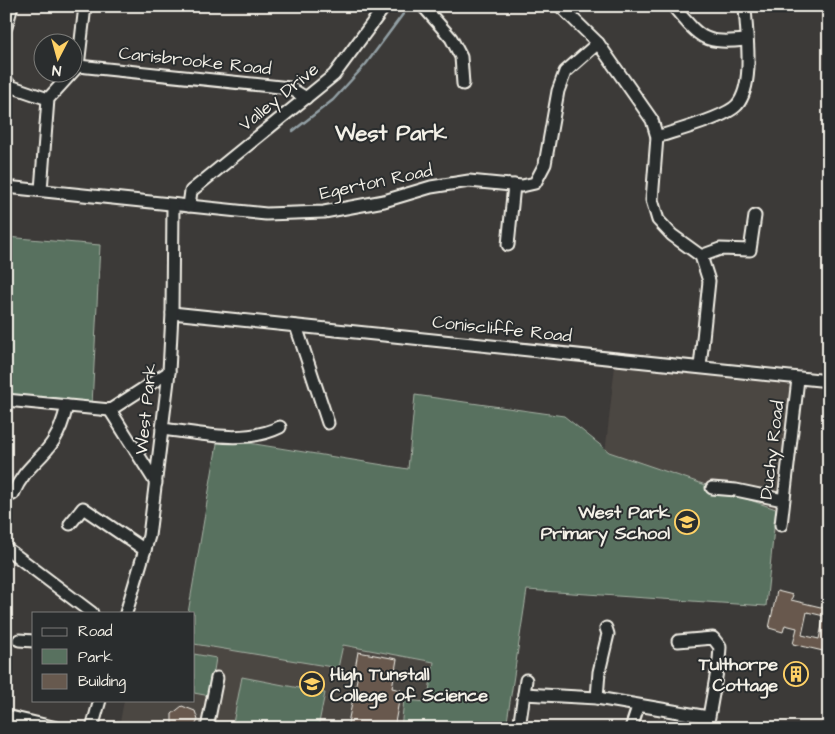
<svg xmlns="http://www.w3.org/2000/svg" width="835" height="734" font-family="'Architects Daughter',sans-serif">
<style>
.built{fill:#4c4642}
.green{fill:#58715f;stroke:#a6b1a4}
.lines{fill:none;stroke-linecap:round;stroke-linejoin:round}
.stream{stroke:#929fa4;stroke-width:2.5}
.building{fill:#67594e;stroke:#f4f1e8;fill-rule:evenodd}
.minor-casing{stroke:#f4f1e8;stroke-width:15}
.minor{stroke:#2a2d2e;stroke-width:11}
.labels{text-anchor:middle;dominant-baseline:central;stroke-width:4;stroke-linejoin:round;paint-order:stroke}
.street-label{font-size:18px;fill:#f4f1e8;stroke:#2a2d2e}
.poi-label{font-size:18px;font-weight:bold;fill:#f4f1e8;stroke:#2a2d2e;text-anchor:end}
.district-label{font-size:22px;font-weight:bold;fill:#f4f1e8;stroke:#2a2d2e}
</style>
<rect width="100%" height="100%" fill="#3c3a38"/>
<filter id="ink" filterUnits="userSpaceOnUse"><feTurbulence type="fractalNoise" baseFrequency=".02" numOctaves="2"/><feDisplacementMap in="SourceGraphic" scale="10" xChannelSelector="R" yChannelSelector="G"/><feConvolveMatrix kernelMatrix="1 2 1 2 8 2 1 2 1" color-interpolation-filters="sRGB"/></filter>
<g filter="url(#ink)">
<g class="built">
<polygon points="615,365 782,382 788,384 790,390 767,603 590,588"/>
<polygon points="194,644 338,667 343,645 434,662 427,703 404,700 401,728 119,728 124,700 194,700"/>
</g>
<g class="green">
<polygon points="6,237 100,245 92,405 6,397"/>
<polygon points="415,395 564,416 609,452 776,509 766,606 527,590 506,728 401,728 404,700 427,702 434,662 343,645 338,668 194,644 194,613 188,613 218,438 408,469"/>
<polygon points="194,654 216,658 210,696 194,693"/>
<polygon points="242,677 325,693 318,728 232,728"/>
</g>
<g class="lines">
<polyline class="stream" points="293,131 333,100 366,64 409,6"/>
</g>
<g class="building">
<path d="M 777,591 L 793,595 L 791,600 L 829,609 L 829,639 L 826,638 L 823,651 L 793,644 L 797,628 L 785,625 L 783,632 L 769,628 ZM 807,612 L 824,616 L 819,639 L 802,635 Z"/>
<polygon points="358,652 397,659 392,688 401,690 394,728 347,728 358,674 354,674"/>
<polygon points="791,668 803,672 801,679 789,676"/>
<polygon points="182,706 195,711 198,720 194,728 172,728 172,714"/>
</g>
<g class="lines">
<defs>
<g id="minor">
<polyline points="423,6 451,38 461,57 463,84"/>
<polyline points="560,6 598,43 652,120 657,137 652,200 658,220 672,235 701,256 709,281 700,367"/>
<path d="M 673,6 C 701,39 703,44 746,40"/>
<polyline points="6,27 12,6"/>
<polyline points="78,66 290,88 306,98"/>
<polyline points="6,80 10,86 48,99"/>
<path d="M 657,137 C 675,131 725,118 737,105 C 755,84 746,33 745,6"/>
<polyline points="6,187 266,214 324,212 384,201 431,187 469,181 522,186 535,183 545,164 558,91 565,72 598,43"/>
<polyline points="41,190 48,99 78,66 85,6"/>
<polyline points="189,206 191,191 334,75 385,6"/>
<polyline points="508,245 514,185"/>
<polyline points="701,256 720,249 750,250 755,216"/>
<polyline points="172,313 829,381"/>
<polyline points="296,326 328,423"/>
<polyline points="6,400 110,410 169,372"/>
<polyline points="110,410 156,483"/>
<path d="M 162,429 C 200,433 244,445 280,427"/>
<polyline points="712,488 736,490 783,500"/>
<path d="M 13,494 C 25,466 41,461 54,440 C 61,429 64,418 67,406"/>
<polyline points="70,524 83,508 145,550"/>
<polyline points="781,525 798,379"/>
<polyline points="6,548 92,613"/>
<polyline points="126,613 149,536 169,372 172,313 173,205"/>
<polyline points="19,640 34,641"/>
<polyline points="678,641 713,638 720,647 719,660 707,728"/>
<polyline points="524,694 597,698 708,717"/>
<polyline points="597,698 599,672 608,634 606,628"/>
<polyline points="6,716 57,728"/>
<polyline points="92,728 100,700"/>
<polyline points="207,728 217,678"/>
<polyline points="519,728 526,680"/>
<polyline points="631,728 638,707"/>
</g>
</defs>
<use href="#minor" class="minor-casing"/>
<use href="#minor" class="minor"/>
</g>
</g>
<defs>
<symbol id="school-ring" viewBox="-11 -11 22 22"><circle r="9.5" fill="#2a2d2e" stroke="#ffd166" stroke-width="1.5"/><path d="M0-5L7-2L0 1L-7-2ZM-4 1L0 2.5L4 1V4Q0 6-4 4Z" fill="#ffd166"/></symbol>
<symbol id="building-ring" viewBox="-11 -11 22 22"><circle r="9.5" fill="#2a2d2e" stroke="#ffd166" stroke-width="1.5"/><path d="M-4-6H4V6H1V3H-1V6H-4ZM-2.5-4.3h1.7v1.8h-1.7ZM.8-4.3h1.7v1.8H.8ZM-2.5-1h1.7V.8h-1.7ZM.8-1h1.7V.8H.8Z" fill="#ffd166"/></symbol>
</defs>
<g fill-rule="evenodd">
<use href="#school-ring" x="673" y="508" width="28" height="28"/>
<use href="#building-ring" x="782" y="660" width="28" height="28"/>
<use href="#school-ring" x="298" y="670" width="28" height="28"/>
</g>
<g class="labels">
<g class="street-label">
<text transform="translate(195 61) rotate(6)">Carisbrooke Road</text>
<text transform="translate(279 97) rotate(-39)">Valley Drive</text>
<text transform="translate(376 182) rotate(-12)">Egerton Road</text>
<text transform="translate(502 329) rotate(6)">Coniscliffe Road</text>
<text transform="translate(146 409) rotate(-84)">West Park</text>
<text transform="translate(772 450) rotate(-83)">Duchy Road</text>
</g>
<g class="poi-label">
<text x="670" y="512">West Park<tspan x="670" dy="21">Primary School</tspan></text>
<text x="778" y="664">Tulthorpe<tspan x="778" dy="21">Cottage</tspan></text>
<text x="330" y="674" text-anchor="start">High Tunstall<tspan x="330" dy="21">College of Science</tspan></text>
</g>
<g class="district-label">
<text x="391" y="133">West Park</text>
</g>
</g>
<rect width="835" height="734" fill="none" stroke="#2a2d2e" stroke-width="25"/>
<rect x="12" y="12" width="810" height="709" fill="none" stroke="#f4f1e8" stroke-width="2" filter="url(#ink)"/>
<rect x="32" y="612" width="162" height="90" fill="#2a2d2e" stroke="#7b7b78"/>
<rect x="42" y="628" width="25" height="8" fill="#2a2d2e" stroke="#7b7b78"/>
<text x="78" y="636" font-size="15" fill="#f4f1e8">Road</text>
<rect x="42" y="649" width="25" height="15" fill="#58715f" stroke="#7b7b78"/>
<text x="78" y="662" font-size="15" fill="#f4f1e8">Park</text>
<rect x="42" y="674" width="25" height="15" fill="#67594e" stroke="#7b7b78"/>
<text x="78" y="686" font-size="15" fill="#f4f1e8">Building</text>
<g transform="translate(58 58) rotate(186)"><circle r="24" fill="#2a2d2e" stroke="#7b7b78"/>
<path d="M0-4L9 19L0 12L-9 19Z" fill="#ffd166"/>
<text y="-8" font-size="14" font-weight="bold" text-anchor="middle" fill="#f4f1e8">N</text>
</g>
</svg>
